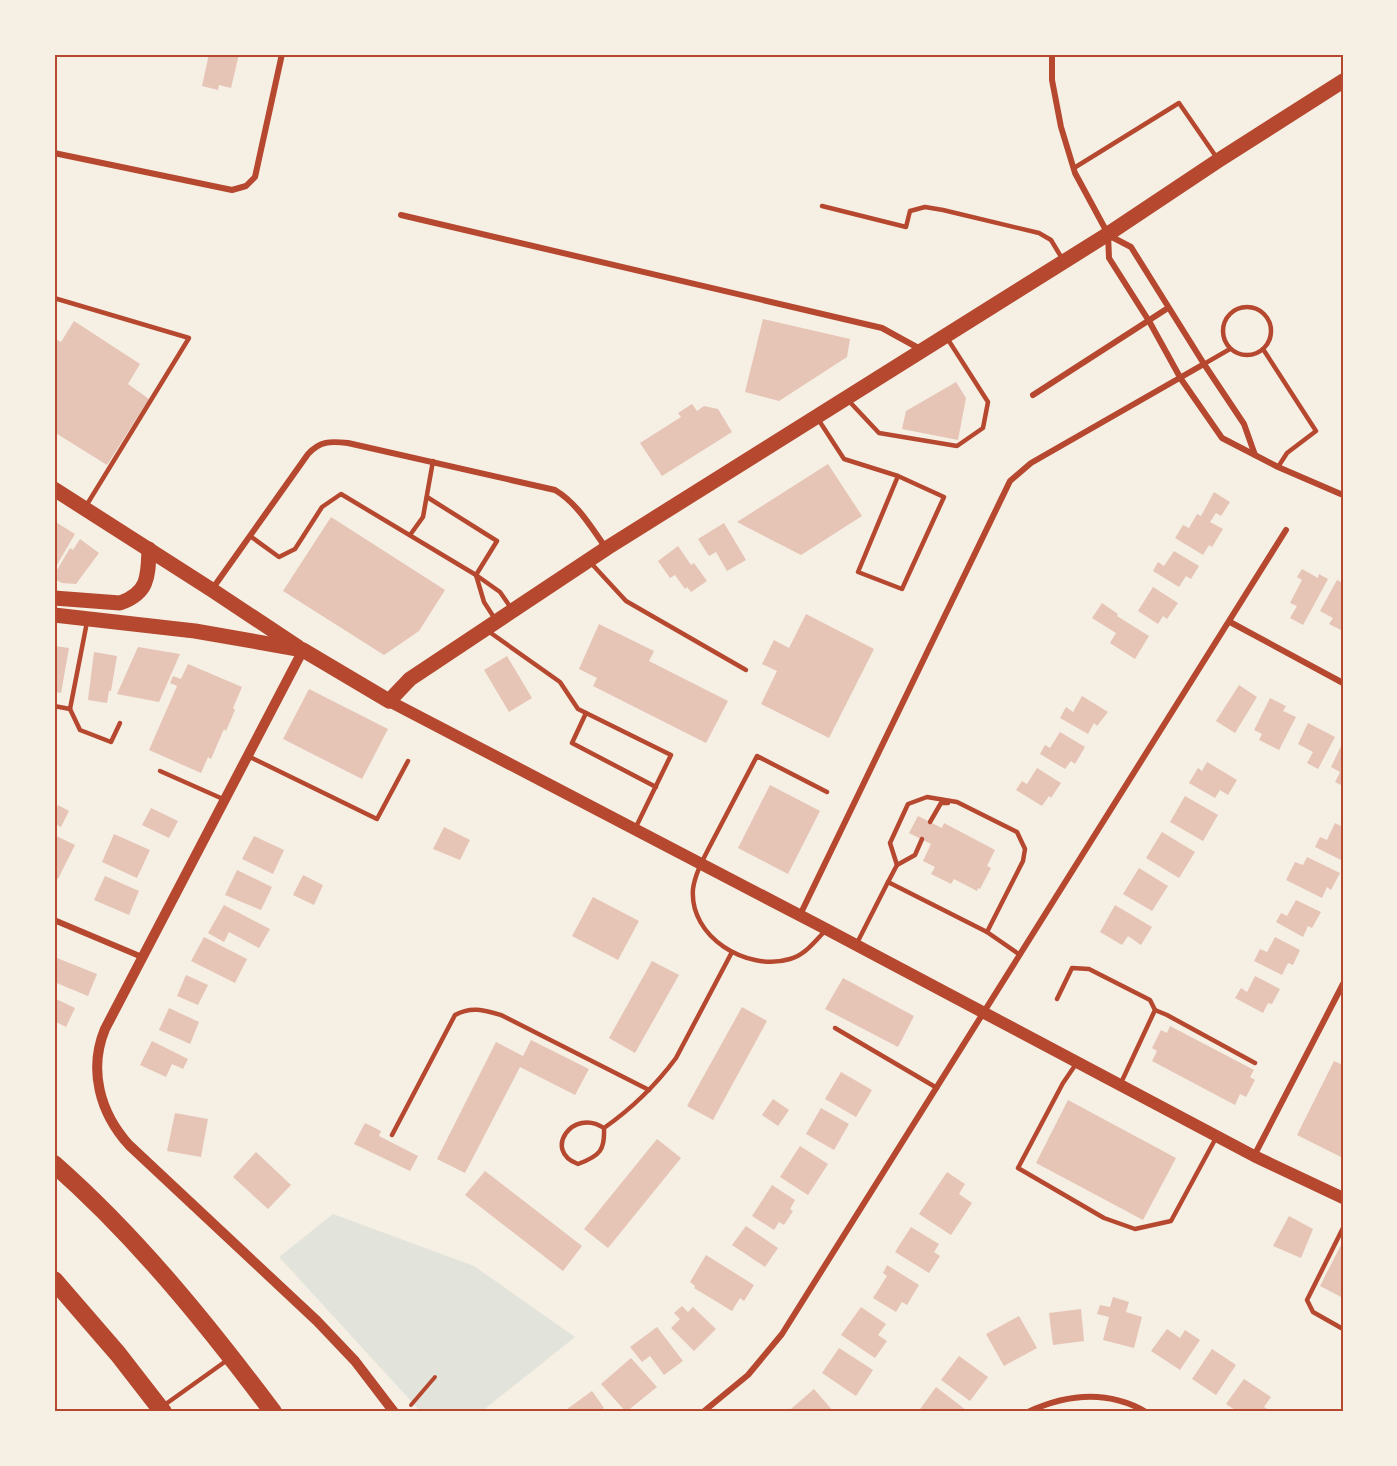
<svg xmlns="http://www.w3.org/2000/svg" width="1397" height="1466" font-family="Lora,serif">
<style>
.green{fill:#e2e4dc}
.building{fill:#e6c5b7}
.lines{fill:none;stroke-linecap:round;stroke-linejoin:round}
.path{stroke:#b5482f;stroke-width:4}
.service{stroke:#b5482f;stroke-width:4.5}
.minor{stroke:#b5482f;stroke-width:6}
.tertiary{stroke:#b5482f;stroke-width:10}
.secondary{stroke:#b5482f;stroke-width:12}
.primary{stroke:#b5482f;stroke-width:15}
.motorway{stroke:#b5482f;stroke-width:18}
.neatline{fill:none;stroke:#b5482f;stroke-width:2}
</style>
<rect width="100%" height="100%" fill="#f6efe4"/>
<polygon class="green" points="333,1214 474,1266 575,1337 481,1412 421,1412 279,1257"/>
<g class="building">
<polygon points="209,54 239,54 231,88 219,85 218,90 202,86"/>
<polygon points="763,319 850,339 847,357 779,401 745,392"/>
<polygon points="74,321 140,364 128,384 149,399 107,465 54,432 54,338 61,342"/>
<polygon points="956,382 966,398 958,440 902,429 906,411"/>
<polygon points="692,404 697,411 704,406 718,409 732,432 662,476 640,443 681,417 678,413"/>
<polygon points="828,464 862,516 801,555 737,522"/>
<polygon points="1214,492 1230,502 1221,516 1216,513 1210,522 1223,529 1212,547 1209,545 1203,555 1175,538 1183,525 1189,528 1197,514 1201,516"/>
<polygon points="331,517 445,590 419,631 384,655 283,591"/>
<polygon points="54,521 75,534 54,570"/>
<polygon points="724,523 746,560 727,571 716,552 709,556 698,539"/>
<polygon points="80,539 99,553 76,584 62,583 54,579 54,575 70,548 73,550"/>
<polygon points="678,546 691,565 694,563 707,581 691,592 687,587 685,589 675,575 670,578 658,561"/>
<polygon points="1174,551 1199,566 1191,579 1186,576 1179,587 1153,571 1158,562 1164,566"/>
<polygon points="1302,569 1318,578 1319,574 1328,579 1303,625 1290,618 1297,606 1290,603 1302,580 1297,577"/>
<polygon points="1337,580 1343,583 1343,631 1329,624 1333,618 1320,611"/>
<polygon points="1153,587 1178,603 1167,619 1163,616 1158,624 1138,611"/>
<polygon points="1102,603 1118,614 1117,616 1149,636 1135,659 1110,643 1116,633 1092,618"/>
<polygon points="806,614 874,649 829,738 761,704 777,671 762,664 774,640 789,648"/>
<polygon points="599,624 654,651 649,661 728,701 706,743 593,686 597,678 579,669"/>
<polygon points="54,646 69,648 61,693 54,692"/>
<polygon points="138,647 180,654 159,702 117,694"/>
<polygon points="94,652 117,656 111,691 109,691 107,703 88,700"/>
<polygon points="507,656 532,698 509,712 484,670"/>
<polygon points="188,664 242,687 233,708 235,710 226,731 224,729 211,759 208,757 201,773 149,750 177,686 170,683 173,676 181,679"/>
<polygon points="1239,685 1257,697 1235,733 1216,721"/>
<polygon points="309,689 388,729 362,779 283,739"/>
<polygon points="1082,696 1108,712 1097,726 1094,723 1088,734 1060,718 1066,707 1073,712"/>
<polygon points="1270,698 1286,706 1283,711 1296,717 1279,750 1259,740 1262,734 1254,730"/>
<polygon points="1308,723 1335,737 1318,769 1307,763 1313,752 1298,744"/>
<polygon points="1060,732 1085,747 1075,764 1071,761 1065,769 1040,754 1045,745 1050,748"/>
<polygon points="1343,742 1343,786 1335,782 1340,772 1331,767"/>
<polygon points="1207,762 1237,780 1228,795 1220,790 1215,798 1189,783 1198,768 1202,771"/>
<polygon points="1037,768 1061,783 1051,798 1049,796 1042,806 1016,790 1022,781 1027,784"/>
<polygon points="770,785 820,811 788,874 738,848"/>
<polygon points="1185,796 1218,815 1203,841 1170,822"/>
<polygon points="58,805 69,811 61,827 54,823 54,814"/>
<polygon points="151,808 178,821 169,838 142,825"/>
<polygon points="918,816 942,828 944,823 995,850 987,866 991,868 980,889 978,888 977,891 954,879 951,884 931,874 935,867 923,861 931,844 909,833"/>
<polygon points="1335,823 1343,827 1343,861 1315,847 1320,837 1327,840"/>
<polygon points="444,827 470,840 460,860 433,849"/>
<polygon points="1162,832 1195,852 1179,878 1146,858"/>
<polygon points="114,834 150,850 137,878 102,862"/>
<polygon points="54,835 75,845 58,879 54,877"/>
<polygon points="254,836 284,850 273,874 242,859"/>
<polygon points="1307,857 1340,873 1331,890 1327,887 1322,898 1286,880 1295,862 1303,865"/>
<polygon points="1139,868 1168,886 1152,911 1123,894"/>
<polygon points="237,870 272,887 261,910 225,895"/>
<polygon points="303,875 323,885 314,905 293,895"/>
<polygon points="105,876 139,891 129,915 94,900"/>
<polygon points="593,897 639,921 618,960 572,936"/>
<polygon points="1296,900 1321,912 1312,928 1308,926 1303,937 1276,922 1281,913 1287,916"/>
<polygon points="224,905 270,929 259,948 229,932 224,942 208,933"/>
<polygon points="1115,905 1152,927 1141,945 1128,936 1122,945 1100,932"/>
<polygon points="204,937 247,959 235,983 191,961"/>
<polygon points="1275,937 1300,950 1293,965 1288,963 1282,975 1254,961 1260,949 1267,952"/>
<polygon points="57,958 97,974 88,996 54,982 54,964"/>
<polygon points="652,961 679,975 635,1053 609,1038"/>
<polygon points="186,975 208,985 198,1005 177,996"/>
<polygon points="1255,976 1280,989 1272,1004 1268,1003 1263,1013 1235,998 1241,988 1247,992"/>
<polygon points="843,978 914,1016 898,1047 825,1009"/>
<polygon points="54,998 75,1008 66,1027 54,1021"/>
<polygon points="742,1007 767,1021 713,1120 687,1106"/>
<polygon points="169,1008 199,1022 190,1044 159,1030"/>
<polygon points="1170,1026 1254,1070 1250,1077 1255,1080 1246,1097 1240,1094 1235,1105 1152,1061 1157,1051 1152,1048 1161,1030 1167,1033"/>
<polygon points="531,1040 589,1069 575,1095 520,1067 465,1173 437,1159 496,1042 523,1056"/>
<polygon points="152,1041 188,1059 183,1069 172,1064 166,1077 140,1065"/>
<polygon points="1334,1061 1343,1065 1343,1158 1297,1135"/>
<polygon points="841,1072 872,1090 856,1117 825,1099"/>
<polygon points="773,1099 789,1110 778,1126 762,1115"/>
<polygon points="1068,1100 1176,1158 1143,1220 1036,1163"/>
<polygon points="821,1108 849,1124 834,1150 806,1134"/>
<polygon points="175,1113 208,1119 201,1157 167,1151"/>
<polygon points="365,1123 381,1131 379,1136 418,1156 410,1171 354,1144"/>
<polygon points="657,1139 681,1158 608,1248 584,1229"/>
<polygon points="800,1146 828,1164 808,1195 780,1177"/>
<polygon points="256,1152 291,1185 268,1209 233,1177"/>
<polygon points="485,1171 582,1246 563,1271 465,1195"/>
<polygon points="947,1172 965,1184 959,1194 972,1203 951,1235 919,1214"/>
<polygon points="772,1185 795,1200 790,1209 793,1211 784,1225 779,1222 774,1230 752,1216"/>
<polygon points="1289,1216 1313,1229 1301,1258 1273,1246"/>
<polygon points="746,1226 778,1248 765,1267 732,1245"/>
<polygon points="911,1227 939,1244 934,1252 940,1256 929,1273 895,1252"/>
<polygon points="1341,1245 1343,1246 1343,1298 1320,1286"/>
<polygon points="706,1255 754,1285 744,1301 740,1298 732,1311 694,1288 695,1286 690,1282"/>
<polygon points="887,1265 919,1285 907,1305 902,1302 896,1312 873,1298 887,1276 883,1273"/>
<polygon points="1113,1297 1129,1302 1126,1312 1142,1317 1134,1348 1103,1340 1109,1317 1097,1314 1100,1305 1110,1307"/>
<polygon points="682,1306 688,1312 693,1307 716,1329 694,1351 671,1328 680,1319 674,1313"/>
<polygon points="861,1307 886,1324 878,1335 887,1341 875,1358 841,1335"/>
<polygon points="1081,1309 1084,1341 1053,1345 1049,1313"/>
<polygon points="1019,1316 1037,1348 1004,1366 986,1334"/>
<polygon points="657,1327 683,1361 664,1375 650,1356 642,1362 630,1347"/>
<polygon points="1167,1329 1180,1338 1185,1330 1200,1340 1180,1370 1151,1351"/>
<polygon points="839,1348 873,1370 856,1396 822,1373"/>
<polygon points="1212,1349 1236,1365 1216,1395 1192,1379"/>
<polygon points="959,1356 988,1377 970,1401 941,1380"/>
<polygon points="631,1358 657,1387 626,1412 601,1384"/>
<polygon points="1244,1379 1271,1397 1264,1407 1272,1412 1238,1412 1226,1404"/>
<polygon points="936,1387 966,1410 964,1412 918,1412"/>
<polygon points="814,1389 832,1410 829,1412 794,1412 791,1409"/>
<polygon points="592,1391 604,1408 599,1412 563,1412"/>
</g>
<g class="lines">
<polyline class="path" points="411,1405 435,1377"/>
<g class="service">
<polyline points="1074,168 1179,103 1217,158"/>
<polyline points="822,206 906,227 910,211 925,207 943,210 1039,233 1051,240 1063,260"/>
<polyline points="54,298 189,338 86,506"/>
<circle cx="1247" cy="331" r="24"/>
<polyline points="1263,349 1316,431 1287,453 1278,467"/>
<polyline points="1204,364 1230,349"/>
<polyline points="847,399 879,433 957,446 983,428 988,402 947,338"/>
<polyline points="818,419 844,459 898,476 944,497 902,589 858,572 898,476"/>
<polyline points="427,497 497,541 476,575 484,602 495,619"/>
<polyline points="410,535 423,517 433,461"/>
<polyline points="250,536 279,557 295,549 322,507 341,494 476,575 500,592 511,608"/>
<polyline points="590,562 626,601 746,670"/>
<polyline points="488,631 560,682 578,709 671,755 635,829"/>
<polyline points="54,706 70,709 87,622"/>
<polyline points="70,709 80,730 111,742 120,723"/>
<polyline points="586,713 572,743 656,787"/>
<polyline points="248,756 377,819 408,761"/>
<polyline points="160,771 223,799"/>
<polyline points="930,822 941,803 948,803"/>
<polyline points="897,865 890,843 908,804 927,797 957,802 1017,832 1025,849 1023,861 987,932"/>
<polyline points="888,882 897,865 915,855 922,839"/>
<path d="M 825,931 C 814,942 805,955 790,959 C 747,972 689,937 693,889 C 695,873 705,856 712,842 C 727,813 742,785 757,756 L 827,792"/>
<polyline points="857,943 888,882 987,932 1020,955"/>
<polyline points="1057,999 1072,968 1089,969 1150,1000 1155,1010 1120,1085"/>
<polyline points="1155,1010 1167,1015 1255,1063"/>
<polyline points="835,1028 937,1088"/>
<polyline points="1076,1064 1063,1083 1018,1168 1104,1218 1135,1229 1171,1221 1217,1136"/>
<path d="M 604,1128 C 605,1150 600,1156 578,1164 C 542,1151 573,1107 604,1128 C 631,1109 656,1085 676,1058 L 732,952"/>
<path d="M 392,1135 L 455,1015 C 471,1006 484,1010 501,1015 L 649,1090"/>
<polyline points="1343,1228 1307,1300 1313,1312 1343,1329"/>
<polyline points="163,1406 226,1361"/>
</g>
<g class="minor">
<polyline points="1052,54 1052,80 1061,127 1075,173 1108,234 1109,258 1149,321 1181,379 1222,438 1278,467 1343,495"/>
<polyline points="54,153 232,190 246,186 255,177 282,54"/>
<polyline points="401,215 882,328 922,350"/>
<polyline points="1108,235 1131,247 1204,364 1244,424 1255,455"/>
<polyline points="1033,395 1168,308"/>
<path d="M 213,588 L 308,454 C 320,441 330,441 348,443 L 555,490 C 577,503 591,527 606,548"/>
<polyline points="1230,622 1343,683"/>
<polyline points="800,915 1010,481 1031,463 1204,364"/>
<polyline points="54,920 142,957"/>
<polyline points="1254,1156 1343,984"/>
<polyline points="703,1412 748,1375 782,1334 1286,530"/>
<path d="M 1028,1412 C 1067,1394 1108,1390 1146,1412"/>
</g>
<path class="tertiary" d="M 303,650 L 105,1029 C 88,1070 100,1113 129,1145 L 317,1321 L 355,1361 L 394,1412"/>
<polyline class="secondary" points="389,701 826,929 1254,1156 1343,1198"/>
<g class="primary">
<polyline points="54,489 212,590 298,647"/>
<path d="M 54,598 L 120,603 C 149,593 148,576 149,549"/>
<polyline points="54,615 195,631 303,650 389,701 410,679 607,548 1108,234 1219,160 1343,81"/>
</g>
<g class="motorway">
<path d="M 54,1164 C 137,1237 207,1324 273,1412"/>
<polyline points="54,1280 118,1354 163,1412"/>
</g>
</g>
<rect width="1397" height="1466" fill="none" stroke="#f6efe4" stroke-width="111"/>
<rect x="56" y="56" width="1286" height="1354" class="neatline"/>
</svg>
